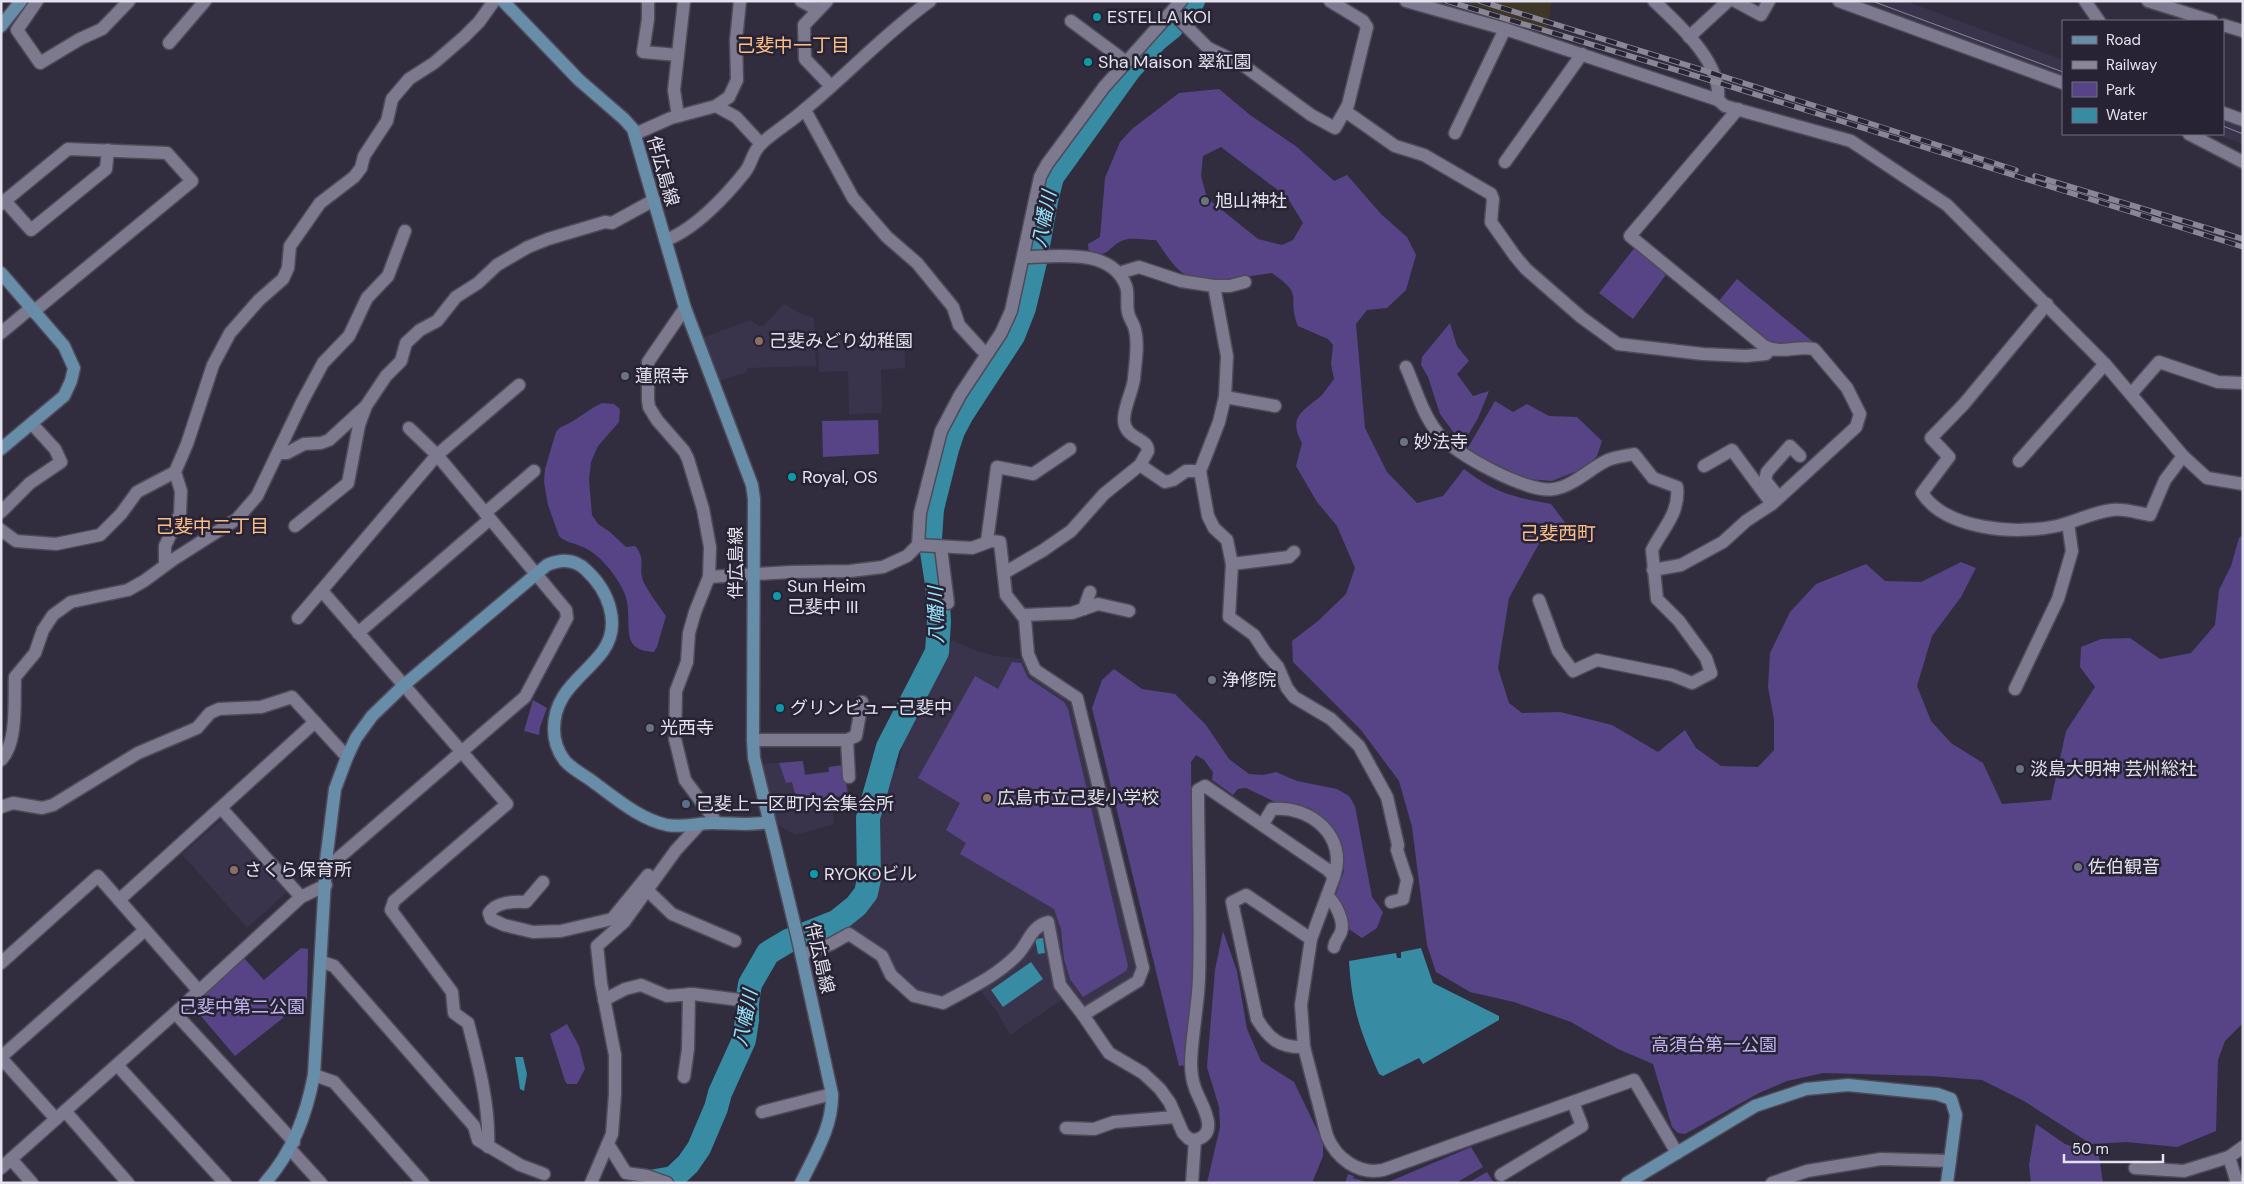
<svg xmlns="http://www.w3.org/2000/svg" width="2244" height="1184" font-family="'DM Sans','Noto Sans JP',sans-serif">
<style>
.commercial{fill:#3e3726}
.built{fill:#39344c}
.green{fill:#564486;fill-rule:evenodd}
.water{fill:#378ba2}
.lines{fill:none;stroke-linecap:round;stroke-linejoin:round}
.river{stroke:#378ba2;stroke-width:24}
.street-casing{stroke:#4e4a59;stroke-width:15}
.secondary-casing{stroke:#4e4a59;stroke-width:15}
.street{stroke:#7d798e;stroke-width:12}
.secondary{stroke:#678da9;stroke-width:12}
.tram{stroke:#898695;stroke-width:1}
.rail-casing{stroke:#898695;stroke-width:5.5}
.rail{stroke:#272334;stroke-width:4;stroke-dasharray:11;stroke-linecap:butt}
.culture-dot{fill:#0f9aa8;stroke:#272334;stroke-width:2}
.worship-dot{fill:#6b7280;stroke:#272334;stroke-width:2}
.education-dot{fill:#8d6e63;stroke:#272334;stroke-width:2}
.service-dot{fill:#5c6f8a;stroke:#272334;stroke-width:2}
.labels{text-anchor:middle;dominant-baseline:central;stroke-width:5;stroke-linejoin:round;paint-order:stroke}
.poi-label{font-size:18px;fill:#e4e2ee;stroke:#272334;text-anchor:start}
.street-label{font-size:18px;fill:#e4e2ee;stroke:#272334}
.park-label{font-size:18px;fill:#c2b5f0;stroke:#272334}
.neighbourhood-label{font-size:19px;fill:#fdbe88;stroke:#272334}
.water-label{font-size:19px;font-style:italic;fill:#98e6fe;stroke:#272334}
</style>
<rect width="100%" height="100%" fill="#312d3f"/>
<polygon class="commercial" points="1462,1 1552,1 1547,29"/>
<g class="built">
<polygon points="1862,1 1906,1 2063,60 2063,76"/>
<polygon points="2223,120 2243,127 2243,144 2215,134 2223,134"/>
<polygon points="784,304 803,315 814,318 816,366 747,368 747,372 719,381 702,338 750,320 759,326 763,326"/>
<polygon points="904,339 905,368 881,370 882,413 849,414 848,371 819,372 818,341"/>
<polygon points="952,640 974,650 996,656 1025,659 1072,706 1136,967 1132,977 1085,1006 1078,1004 1063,982 1055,927 1050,915 1033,925 1017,952 943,999 914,993 854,935 846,924 869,897 875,884 873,827 888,767 898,768 903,741 941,668"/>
<polygon points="803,761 805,774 828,771 828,767 844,765 849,796 831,798 834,824 796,835 776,824 761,764"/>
<polygon points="225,817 288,891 247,928 182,854"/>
<polygon points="1038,930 1046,930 1063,999 1010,1035 996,1010 979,989"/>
</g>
<g class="green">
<path d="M 1219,89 L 1250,115 L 1297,147 L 1334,181 L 1347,175 L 1381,214 L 1407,237 L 1416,255 L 1406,290 L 1387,308 L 1367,310 L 1356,324 L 1365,428 L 1387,472 L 1417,503 L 1443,496 L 1464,469 C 1495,493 1513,497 1551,504 L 1567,525 L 1541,540 L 1509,598 L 1498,668 L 1509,703 L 1522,713 L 1560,712 L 1612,725 L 1658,752 L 1685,730 L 1696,748 L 1721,766 L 1758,767 L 1774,750 L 1774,720 L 1768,687 L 1770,653 L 1790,612 L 1816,584 L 1866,564 L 1885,581 L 1921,582 L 1961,562 L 1976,568 L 1961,597 L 1932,636 L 1917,686 L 1931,721 L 1951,743 L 1983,763 L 2002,804 L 2051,800 L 2066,731 L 2095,687 L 2080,667 L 2081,647 L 2101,639 L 2130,638 L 2160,659 L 2191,653 L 2215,625 L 2219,590 L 2231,566 L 2239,538 L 2243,535 L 2243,1023 L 2225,1041 L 2218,1060 L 2216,1131 L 2177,1147 L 2127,1142 L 2091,1144 L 2024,1101 L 1982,1080 L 1931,1076 L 1823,1073 L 1787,1081 L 1759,1093 L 1685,1134 L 1678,1133 L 1672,1127 L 1653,1064 L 1618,1049 L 1571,1022 L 1514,1002 L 1470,992 L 1436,972 L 1427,945 L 1412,827 L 1399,781 L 1361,730 L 1293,662 L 1292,641 L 1318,621 L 1346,594 L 1355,568 L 1337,526 L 1317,502 L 1296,466 L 1302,443 C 1287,416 1304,411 1322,395 C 1326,390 1330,384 1334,379 L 1331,364 L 1333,345 L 1328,339 L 1298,326 C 1286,294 1306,297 1272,273 C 1249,276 1199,287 1180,271 C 1171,263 1163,250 1156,240 C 1147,240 1132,237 1124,240 C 1108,246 1110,258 1089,254 L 1088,244 L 1100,237 L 1105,178 L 1120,142 L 1132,129 L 1179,93 ZM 1221,147 L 1287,197 L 1303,223 L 1293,240 L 1282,245 L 1258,239 L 1207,198 L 1201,176 L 1203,156 Z"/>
<polygon points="1636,246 1668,272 1633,319 1599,293"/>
<polygon points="1737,279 1812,341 1811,343 1772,345 1718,302"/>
<polygon points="1450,323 1457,346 1469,361 1457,374 1473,396 1489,391 1478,418 1468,435 1454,433 1440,414 1428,377 1421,365 1422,357"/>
<polygon points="1495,401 1513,412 1527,404 1549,416 1577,417 1602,441 1597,456 1587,467 1552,481 1515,478 1466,451"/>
<path d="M 602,403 L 614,404 L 620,409 L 619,422 L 598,446 L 591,462 L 589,480 L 592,515 L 598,524 L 610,532 L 626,547 L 635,546 C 646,559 639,565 642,577 C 644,587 660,607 666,616 L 657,647 L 654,652 C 615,650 636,620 624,592 C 616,575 601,555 583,547 C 574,543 566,543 559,536 L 548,505 L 544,482 L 545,469 L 556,432 C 561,425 566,426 573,421 C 583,415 591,408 602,403 Z"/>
<polygon points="878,420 879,454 823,457 822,421"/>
<polygon points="1012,662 1021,663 1028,678 1064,702 1068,709 1128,966 1126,971 1083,997 1070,979 1064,959 1061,929 1054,909 960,854 966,843 946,830 960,803 918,778 975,676 998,689"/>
<polygon points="1114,669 1142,689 1175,694 1206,725 1229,759 1249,774 1263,775 1276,772 1297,781 1337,789 1349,796 1355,806 1372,897 1383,912 1377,928 1362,938 1346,927 1336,894 1344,871 1340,849 1330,824 1310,808 1277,803 1246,788 1238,789 1233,795 1212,780 1213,772 1204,760 1196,755 1191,762 1193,978 1186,1065 1179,1066 1092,708 1102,680"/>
<polygon points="533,700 547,708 540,727 539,735 524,731"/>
<polygon points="803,761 805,775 829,772 829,767 843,765 848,796 825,797 798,805 792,782 786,783 779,763"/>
<polygon points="1223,931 1237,971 1247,1029 1261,1061 1294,1082 1323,1142 1323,1156 1312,1183 1207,1183 1220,1127 1219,1107 1207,1067 1215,970"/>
<polygon points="301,948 308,949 307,999 235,1056 195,1009 195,1002 244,958 264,980"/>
<polygon points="567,1024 579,1046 585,1069 577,1084 567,1084 565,1081 550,1034"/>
<polygon points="2036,1124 2065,1144 2099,1156 2103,1183 2031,1183 2029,1165"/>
<polygon points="1471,1147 1483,1167 1456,1183 1386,1183"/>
<polygon points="1487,1172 1494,1183 1468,1183"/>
<polygon points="1348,1174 1354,1176 1353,1178 1370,1183 1345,1183"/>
</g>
<g class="water">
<polygon points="1043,938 1045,953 1038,954 1035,939"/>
<path d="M 1421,948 L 1433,983 L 1499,1016 L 1499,1020 L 1423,1064 L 1419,1058 L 1383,1076 L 1379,1074 C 1360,1031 1352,1009 1349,961 L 1396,953 L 1397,958 L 1401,958 L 1401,952 Z"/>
<polygon points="1031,962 1043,979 1003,1007 991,990"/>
<polygon points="515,1057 523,1057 527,1074 524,1091 520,1089"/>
</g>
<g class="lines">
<polyline class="river" points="644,1183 673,1178 688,1164 699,1148 716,1108 720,1093 744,1040 747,1020 747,1003 750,984 768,953 788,941 836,922 856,906 866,893 869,879 868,818 888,747 937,652 939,622 937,584 930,539 932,509 947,449 953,431 962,414 1013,336 1024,308 1035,262 1046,201 1052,177 1129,70 1156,40 1171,28 1193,1"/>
<defs>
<g id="street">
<polyline points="37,1 17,30 40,63 80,39 102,29 129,1"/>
<polyline points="648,1 648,19 643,52 678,55"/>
<polyline points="801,1 818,10"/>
<polyline points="827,1 804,25 805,59 830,85"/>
<polyline points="1406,1 1505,29 1718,100"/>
<path d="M 1654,1 C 1679,25 1722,62 1718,100 L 1725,106 L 1851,141 L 1947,205 L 2105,364 L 2183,456 L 2207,478 L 2243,484"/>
<polyline points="1735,1 1761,15 1769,1"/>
<polyline points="1839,1 2063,83"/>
<polyline points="2085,1 2099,21"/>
<polyline points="2148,1 2212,21"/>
<polyline points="1172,12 1208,48 1243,65 1311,115 1335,128 1348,105 1367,27 1363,21 1330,1"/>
<polyline points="1071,21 1125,61"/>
<polyline points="2223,25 2243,31"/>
<polyline points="1689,37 1728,1"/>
<polyline points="169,43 205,1"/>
<polyline points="716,106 736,117 761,144"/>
<polyline points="805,110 853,198 887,237 917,263 953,307 959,325 981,349 987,354"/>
<polyline points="1345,111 1395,146 1424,155 1491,194 1493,199 1491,222 1515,256 1526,269 1581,317 1618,344 1703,354 1746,356 1766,354 1770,349"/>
<polyline points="2223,113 2243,120"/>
<polyline points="678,116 674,90 684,1"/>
<polyline points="1455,133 1505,29"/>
<polyline points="635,134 671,118 716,106 729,97 737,80 736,40 740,1"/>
<polyline points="2189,134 2243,162"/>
<polyline points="1505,162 1582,54"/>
<polyline points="5,201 31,230 106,169 108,150"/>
<polyline points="1,204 68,149 167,153 192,181 33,312"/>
<path d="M 666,240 C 695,229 726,196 745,172 C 753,162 751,153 762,143 C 775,131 791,122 804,110 C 847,75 884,34 930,1"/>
<polyline points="1119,273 1139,267 1181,281 1214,286 1230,286 1245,282"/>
<polyline points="1214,286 1227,356 1225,397 1219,422 1200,471 1208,516 1214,528 1227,540 1232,564 1229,617 1254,635 1265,652 1278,667 1287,688 1294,697 1331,719 1359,746 1387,797 1398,845 1397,850 1407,880 1403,899 1391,902"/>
<path d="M 2047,304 L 1964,404 L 1931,438 L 1949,457 L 1922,493 C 1946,530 2017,535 2057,526 C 2075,522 2093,512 2112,510 C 2123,508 2138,513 2150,515 L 2165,480 L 2183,456"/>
<polyline points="685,308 648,362 648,400 649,407 657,420 684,451 688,459 703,509 710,547 709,577 695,612 689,633 687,662 676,691 675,739 685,780 717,823"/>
<polyline points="1,333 31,308"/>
<path d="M 1406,367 C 1416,389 1422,413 1437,432 C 1452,453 1529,494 1554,489 C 1574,486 1590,468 1608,460 C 1616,457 1625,456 1634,454 L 1653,478 L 1677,487 C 1680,513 1663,528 1652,550 L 1657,599 L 1679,621 L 1706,658 L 1711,673 L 1692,683 L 1672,675 L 1597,660 L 1573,671 L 1558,651 L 1539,600"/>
<polyline points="2131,394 2159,362 2218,382 2243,383"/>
<polyline points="1225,397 1275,406"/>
<polyline points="278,453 287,453 304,444 321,443 329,440 365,407"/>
<polyline points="2019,461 2105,364"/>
<polyline points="1140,465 1165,482 1173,480 1186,471 1200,471"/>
<polyline points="1704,466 1732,450 1772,504"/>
<polyline points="1776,494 1765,480 1767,472 1790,446 1800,456"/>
<polyline points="1,512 30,483 61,462 55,449 32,424"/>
<polyline points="485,513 534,471"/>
<polyline points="295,526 348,483 359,425 366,406 386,376 401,361 406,343 420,330 437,321 456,297 478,283 497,265 528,247 548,239 605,222 612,223 654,200"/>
<polyline points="1,530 16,541 56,544 100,535 121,514 137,492 175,472"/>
<polyline points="987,541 997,467 1033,474 1070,449"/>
<polyline points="918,545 920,513 941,431 960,395 1001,333 1011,311 1040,177 1047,164 1104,87 1181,1"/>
<polyline points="941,548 948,603"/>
<polyline points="1232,564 1289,557 1294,552"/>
<polyline points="165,565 165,546 180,514 181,491 175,472 187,444 213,365 230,333 259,300 283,279 288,268 290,246 320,203 354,177 361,168 364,156 387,121 392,99 409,79 434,63 464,37 479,22 494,1"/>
<path d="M 1653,570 L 1681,565 L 1723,542 L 1746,521 L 1772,504 L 1856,427 L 1860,414 L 1847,388 L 1814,349 C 1798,345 1779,355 1764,346 L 1630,236 L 1738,109"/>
<path d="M 1004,573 L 1042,551 L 1071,531 L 1104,494 L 1140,465 L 1148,451 C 1148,437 1125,440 1124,420 C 1124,406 1132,393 1134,379 C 1135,364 1139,345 1135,330 C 1134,323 1129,319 1128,312 C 1126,303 1129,294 1126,286 C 1111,247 1057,257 1023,257"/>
<path d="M 709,577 L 790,572 L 850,571 L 883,567 L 907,556 L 918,545 L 972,548 L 991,541 L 1000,542 L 1006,595 L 1025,619 L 1028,654 L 1035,670 L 1077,698 L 1143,968 L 1138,981 L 1083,1015 L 1109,1053 L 1143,1073 L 1160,1089 L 1170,1103 L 1183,1133 L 1189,1139 L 1195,1140 C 1222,1133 1200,1103 1195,1088 C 1192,1080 1191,1070 1191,1062 C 1192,1034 1198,1006 1199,978 C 1201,915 1198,852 1198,790 L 1205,786 L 1328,870 L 1334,877 L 1311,939 L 1301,1005 L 1304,1047 L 1327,1136 C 1336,1158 1358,1175 1383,1170 L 1634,1080 L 1677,1153"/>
<path d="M 322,591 L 507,804 L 394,901 L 391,910 L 452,992 L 454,1013 L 468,1023 C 478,1062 490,1106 488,1147"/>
<polyline points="1084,609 1090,592"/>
<polyline points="1023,615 1072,613 1098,604 1129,611"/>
<polyline points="298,618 437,455 519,385"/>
<polyline points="358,633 490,519"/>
<polyline points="2015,689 2058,599 2072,551 2068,523"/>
<polyline points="753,740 847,740 856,736 862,702"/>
<polyline points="847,740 849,777"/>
<path d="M 1,760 C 18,743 14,700 15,677 L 35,653 L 43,630 L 53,615 L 71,602 L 128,590 L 144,581 L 174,559 L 237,519 L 257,496 L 302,402 L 323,363 L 349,336 L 367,298 L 388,276 L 405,231"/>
<polyline points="1,807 13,803 42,808 53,805 138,753 197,728 210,713 219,709 261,707 292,697 347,757"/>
<polyline points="221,808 301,897"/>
<path d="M 1263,824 L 1272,809 C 1311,805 1348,837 1334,877"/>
<polyline points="326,861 335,861 525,697 567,618 566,610 437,455 409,428"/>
<path d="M 543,882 L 526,902 C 514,901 496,902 489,913 L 491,919 L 504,925 L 533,932 L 561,931 L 612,919 L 648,875"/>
<polyline points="646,889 672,914 735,941"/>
<path d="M 1327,896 C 1335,902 1345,921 1341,932 C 1339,938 1335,940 1334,947"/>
<polyline points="119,900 315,722"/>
<path d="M 802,955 L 831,944 L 849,934 L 882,956 L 891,975 L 914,996 L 943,1003 C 968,989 997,976 1017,955 C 1029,943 1030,927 1048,922 L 1060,985 L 1083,1015"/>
<polyline points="322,962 334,966 474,1126 478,1140 520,1165 544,1174"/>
<polyline points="1,963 98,876 198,990"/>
<polyline points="604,1000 625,989 641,985 667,996 693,994 740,1000"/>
<polyline points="175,1013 294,1142"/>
<path d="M 1304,1047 C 1280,1048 1269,1039 1257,1019 L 1232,902 L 1246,895 L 1311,939"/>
<polyline points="1,1057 145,930"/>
<polyline points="1,1058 56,1119"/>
<polyline points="117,1065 225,1183"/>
<polyline points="314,1075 334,1082 423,1183"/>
<polyline points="684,1077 688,1049 689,994"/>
<polyline points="65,1111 128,1183"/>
<polyline points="762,1112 832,1094"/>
<polyline points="1066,1128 1094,1129 1114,1122 1175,1117"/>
<polyline points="608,1144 626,1173 647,1176 667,1183"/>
<polyline points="290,1149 321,1183"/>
<polyline points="2229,1157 2237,1183"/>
<polyline points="11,1159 32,1183"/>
<polyline points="1,1168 175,1013 301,897 326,885"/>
<polyline points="2135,1168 2184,1171 2229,1157 2243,1147"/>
<polyline points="1501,1175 1582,1126 1573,1102"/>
<polyline points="591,1183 612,1134 615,1094 615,1055 601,983 597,946 624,922 676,850 700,824"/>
<polyline points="1192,1183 1195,1140"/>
<polyline points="1772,1183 1807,1171 1881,1159 1950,1161"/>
</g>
<g id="secondary">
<path d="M 503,1 L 579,80 L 624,119 L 633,129 L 685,308 L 752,485 L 754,499 L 753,740 L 754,758 L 797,935 L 832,1094 C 833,1126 815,1154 801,1183"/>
<polyline points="1,26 21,1"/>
<polyline points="1,273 64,346 74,368 71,381 64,396 1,449"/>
<path d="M 265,1183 C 293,1151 306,1116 314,1075 L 326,861 L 335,789 L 347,757 L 356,738 L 372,716 L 404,685 L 547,565 C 561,559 575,559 586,570 C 608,590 622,624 603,651 C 584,677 554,691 554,729 C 554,740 558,752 565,761 C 573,770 586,776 596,784 C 618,800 640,819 667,825 C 683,828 698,823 713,823 C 733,823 749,826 769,822"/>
<polyline points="1627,1183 1755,1106 1806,1089 1848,1085 1937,1094 1951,1099 1956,1115 1947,1183"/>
</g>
</defs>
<use href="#street" class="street-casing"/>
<use href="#secondary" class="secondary-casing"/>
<use href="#street" class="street"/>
<use href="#secondary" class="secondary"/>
<g class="tram">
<polyline points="1872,1 2063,72"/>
<polyline points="2223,126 2243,134"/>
</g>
<defs>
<g id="rail">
<polyline points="1447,1 1716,82 2243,247"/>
<polyline points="1480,1 1712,73 2016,170"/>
<polyline points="2035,176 2243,239"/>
</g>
</defs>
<use href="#rail" class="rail-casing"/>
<use href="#rail" class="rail"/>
</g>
<g class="culture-dot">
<circle cx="1097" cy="17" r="5"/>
<circle cx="1088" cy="62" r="5"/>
<circle cx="792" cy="477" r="5"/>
<circle cx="777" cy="596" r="5"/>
<circle cx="780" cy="708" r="5"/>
<circle cx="814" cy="874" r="5"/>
</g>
<g class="worship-dot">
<circle cx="1205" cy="201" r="5"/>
<circle cx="625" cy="376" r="5"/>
<circle cx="1404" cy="442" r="5"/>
<circle cx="1212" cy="680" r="5"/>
<circle cx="650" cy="728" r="5"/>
<circle cx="2020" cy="769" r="5"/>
<circle cx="2078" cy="867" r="5"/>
</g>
<g class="education-dot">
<circle cx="759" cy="341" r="5"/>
<circle cx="987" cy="798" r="5"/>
<circle cx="234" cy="870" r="5"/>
</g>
<circle class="service-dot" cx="686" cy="804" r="5"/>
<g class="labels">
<g class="poi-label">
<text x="1107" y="17">ESTELLA KOI</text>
<text x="1098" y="62">Sha Maison 翠紅園</text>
<text x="1215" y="201">旭山神社</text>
<text x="769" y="341">己斐みどり幼稚園</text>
<text x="635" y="376">蓮照寺</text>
<text x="1414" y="442">妙法寺</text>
<text x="802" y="477">Royal, OS</text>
<text x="787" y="586">Sun Heim<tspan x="787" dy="21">己斐中 III</tspan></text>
<text x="1222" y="680">浄修院</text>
<text x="790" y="708">グリンビュー己斐中</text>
<text x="660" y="728">光西寺</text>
<text x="2030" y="769">淡島大明神 芸州総社</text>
<text x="997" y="798">広島市立己斐小学校</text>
<text x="696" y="804">己斐上一区町内会集会所</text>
<text x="2088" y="867">佐伯観音</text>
<text x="244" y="870">さくら保育所</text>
<text x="824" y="874">RYOKOビル</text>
</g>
<g class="street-label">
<text transform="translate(663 171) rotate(74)">伴広島線</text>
<text transform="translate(736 563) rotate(-90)">伴広島線</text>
<text transform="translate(820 958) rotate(77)">伴広島線</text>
</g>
<g class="park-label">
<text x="242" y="1007">己斐中第二公園</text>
<text x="1714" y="1045">高須台第一公園</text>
</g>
<g class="neighbourhood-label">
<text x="793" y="45">己斐中一丁目</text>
<text x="212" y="526">己斐中二丁目</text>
<text x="1558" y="533">己斐西町</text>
</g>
<g class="water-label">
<text transform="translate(1044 219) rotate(-79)">八幡川</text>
<text transform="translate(936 615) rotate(-91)">八幡川</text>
<text transform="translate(745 1018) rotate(-79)">八幡川</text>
</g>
</g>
<rect width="2244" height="1184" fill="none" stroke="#e4e2ee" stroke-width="5"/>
<rect x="2062" y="20" width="162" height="115" fill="#272334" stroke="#736f7e"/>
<rect x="2072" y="36" width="25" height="8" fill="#678da9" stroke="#736f7e"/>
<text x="2106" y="45" font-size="15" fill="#e4e2ee">Road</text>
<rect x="2072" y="61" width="25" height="8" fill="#898695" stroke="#736f7e"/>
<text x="2106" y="70" font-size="15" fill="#e4e2ee">Railway</text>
<rect x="2072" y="82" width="25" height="15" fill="#564486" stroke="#736f7e"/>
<text x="2106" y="95" font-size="15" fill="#e4e2ee">Park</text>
<rect x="2072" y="108" width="25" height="15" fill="#378ba2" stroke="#736f7e"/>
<text x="2106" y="120" font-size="15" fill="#e4e2ee">Water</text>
<path d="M2064 1154v8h99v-8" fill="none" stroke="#e4e2ee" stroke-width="2.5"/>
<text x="2072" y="1154" font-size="15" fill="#e4e2ee" stroke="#272334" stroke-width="4" paint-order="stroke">50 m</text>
</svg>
